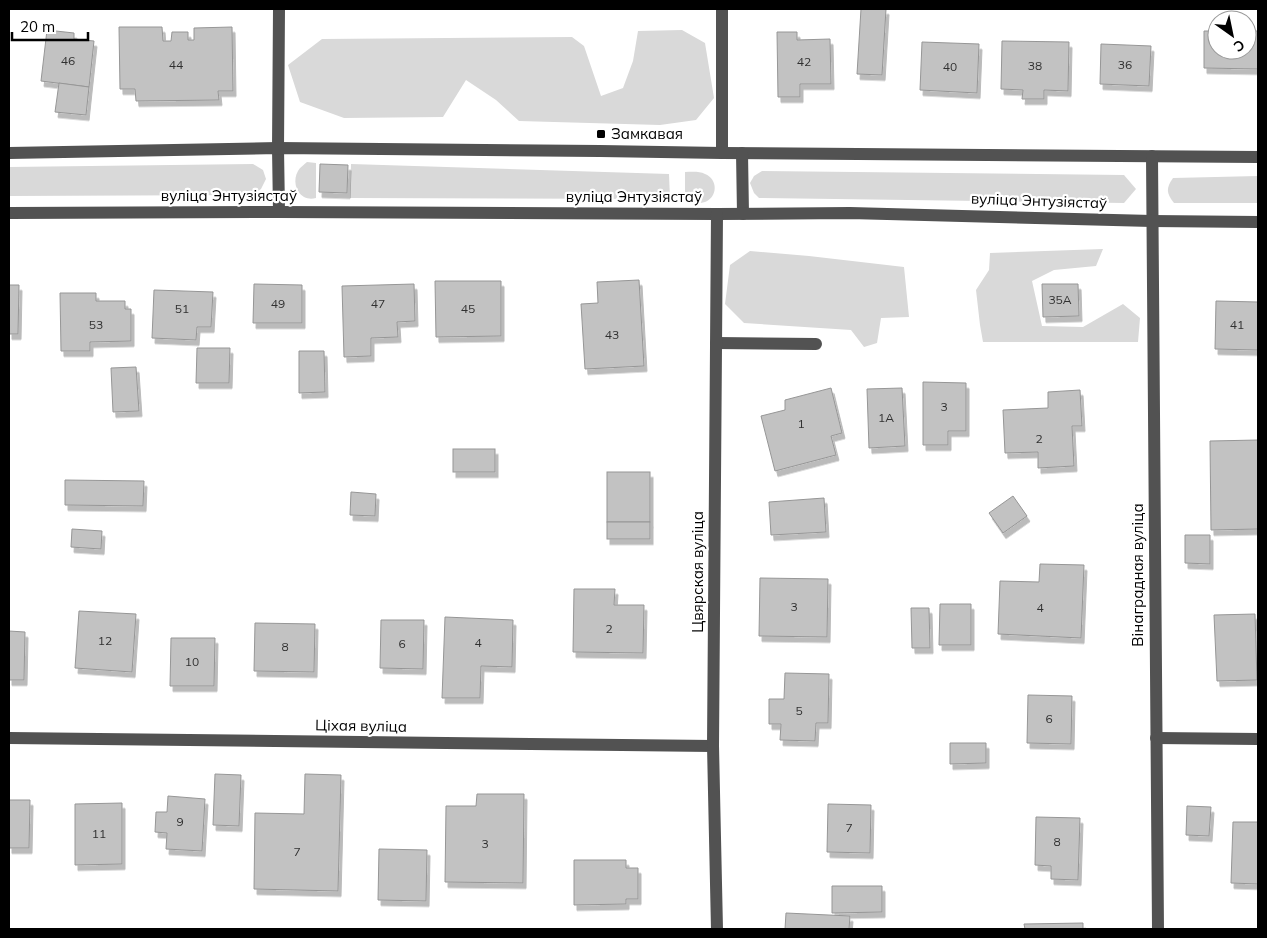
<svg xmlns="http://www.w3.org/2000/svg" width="1267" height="938" font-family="Mulish,sans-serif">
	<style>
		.green { fill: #d9d9d9 }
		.building { fill: #c2c2c2; stroke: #969696; filter: url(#shadow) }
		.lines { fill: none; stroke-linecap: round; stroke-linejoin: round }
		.minor { stroke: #525252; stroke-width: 12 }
		.poi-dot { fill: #000; stroke: #fff; stroke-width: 2 }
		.labels { text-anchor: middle; stroke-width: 4.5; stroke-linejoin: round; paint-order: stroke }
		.number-label { font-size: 12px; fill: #303030 }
		.poi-label { font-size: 15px; fill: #000; stroke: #fff; text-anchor: start }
		.street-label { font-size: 15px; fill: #000; stroke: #fff }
	</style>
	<defs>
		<filter id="shadow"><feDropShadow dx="3" dy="5.5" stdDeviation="0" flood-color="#0004"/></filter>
	</defs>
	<rect width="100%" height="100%" fill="#fff"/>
	<g class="green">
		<polygon points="682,30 705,43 714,98 696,120 660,125 519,121 496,100 466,80 443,117 344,118 300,102 288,65 322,39 572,37 584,46 601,96 623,88 633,61 638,31"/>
		<path d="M307,162L316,163V198C312,199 308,199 304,197C295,192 293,179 298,171C300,167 304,165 307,162Z"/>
		<polygon points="253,164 263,170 266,179 261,189 253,195 9,196 9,167"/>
		<polygon points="351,164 669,174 670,199 350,198"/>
		<polygon points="762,171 1124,175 1136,189 1124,203 759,198 754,193 750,183 754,176"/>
		<path d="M685,172C692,172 699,171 705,174C718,179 718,197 705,202C699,204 691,202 685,202Z"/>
		<path d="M1258,176V203H1174C1166,193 1166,188 1173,178Z"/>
		<polygon points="1103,249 1096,266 1054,270 1032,281 1042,326 1083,327 1123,304 1140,318 1138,342 983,342 980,325 976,290 989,270 990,253"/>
		<polygon points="750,251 809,256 904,267 909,317 881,318 877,343 864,347 851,330 744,323 725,304 730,265"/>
	</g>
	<g class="building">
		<polygon points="861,9 886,9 882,75 857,74"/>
		<polygon points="119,27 162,27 163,41 171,41 172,32 188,32 188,40 194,40 194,28 232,27 233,91 218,91 219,100 136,101 135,89 120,89"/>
		<polygon points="47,30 74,33 74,39 94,41 89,87 41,81"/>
		<polygon points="1204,31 1217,31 1217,50 1247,50 1247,31 1258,31 1258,69 1204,68"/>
		<polygon points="777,32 797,32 797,40 830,39 831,84 800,84 800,97 778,97"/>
		<polygon points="1002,41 1069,42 1068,91 1044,90 1044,99 1022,99 1023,90 1001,89"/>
		<polygon points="922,42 979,44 977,93 920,90"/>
		<polygon points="1101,44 1151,46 1149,86 1100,84"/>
		<polygon points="59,83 89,87 86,115 55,112"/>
		<polygon points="320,164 348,165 347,193 319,192"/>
		<polygon points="639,280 644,366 585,369 581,304 598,303 597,282"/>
		<polygon points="435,281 501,281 501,336 436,337"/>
		<polygon points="254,284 302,285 302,323 253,323"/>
		<polygon points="414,284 415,321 397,322 398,337 371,338 371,356 344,357 342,286"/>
		<polygon points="1042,284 1078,284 1079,316 1043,317"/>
		<polygon points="9,285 19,285 18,334 9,334"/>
		<polygon points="154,290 213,292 211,327 197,327 196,340 152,338"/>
		<polygon points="60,293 96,293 96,301 125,301 125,309 131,309 131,341 90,342 90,351 61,351"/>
		<polygon points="1216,301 1258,302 1258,350 1215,349"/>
		<polygon points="197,348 230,348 229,383 196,383"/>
		<polygon points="299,351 324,351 325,392 299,393"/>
		<polygon points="136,367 139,411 113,412 111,368"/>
		<polygon points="923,382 966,383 966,431 948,431 948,445 923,445"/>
		<polygon points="831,388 842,433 831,436 836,455 775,471 761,416 785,410 785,400"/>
		<polygon points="902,388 905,446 869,448 867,389"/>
		<polygon points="1080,390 1082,426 1072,426 1074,466 1038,468 1038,452 1005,453 1003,410 1048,408 1048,392"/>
		<polygon points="1258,440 1258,529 1211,530 1210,441"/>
		<rect x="453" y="449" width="42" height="23"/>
		<rect x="607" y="472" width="43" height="50"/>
		<polygon points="65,480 144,481 143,506 65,505"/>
		<polygon points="351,492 376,494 375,516 350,515"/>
		<polygon points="1013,496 1027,516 1003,533 989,513"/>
		<polygon points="824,498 826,532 771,535 769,502"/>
		<rect x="607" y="522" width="43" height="17"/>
		<polygon points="72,529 102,531 101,549 71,547"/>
		<polygon points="1185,535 1210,535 1210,564 1185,563"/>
		<polygon points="1040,564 1084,565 1081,638 998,634 1000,581 1039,582"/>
		<polygon points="760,578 828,579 827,637 759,636"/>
		<polygon points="574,589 615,589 614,605 644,605 643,653 573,652"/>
		<polygon points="940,604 971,604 971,645 939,645"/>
		<polygon points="911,608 929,608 930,648 912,648"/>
		<polygon points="79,611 136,614 132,672 75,668"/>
		<polygon points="1255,614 1257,680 1217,681 1214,615"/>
		<polygon points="445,617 513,620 512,667 481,666 480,698 442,698"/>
		<polygon points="381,620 424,620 423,669 380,668"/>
		<polygon points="255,623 315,624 314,672 254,671"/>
		<polygon points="9,631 25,632 24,680 9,680"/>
		<polygon points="171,638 215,638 214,686 170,686"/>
		<polygon points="785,673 829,674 828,723 816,723 815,741 780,740 781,724 769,724 769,699 784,699"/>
		<polygon points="1028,695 1072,696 1071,744 1027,743"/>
		<polygon points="950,743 986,743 986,763 950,764"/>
		<polygon points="215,774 241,775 239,826 213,825"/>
		<polygon points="305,774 341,775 338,891 254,889 255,813 304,814"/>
		<polygon points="477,794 524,794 523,883 445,882 446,806 476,806"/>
		<polygon points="168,796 205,799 202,851 166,849 167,833 155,832 156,812 167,812"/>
		<polygon points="9,800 30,800 29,848 9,848"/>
		<polygon points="122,803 122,864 75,865 75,804"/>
		<polygon points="828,804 871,805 870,853 827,852"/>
		<polygon points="1187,806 1211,807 1209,836 1186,835"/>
		<polygon points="1036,817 1080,818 1078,880 1051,879 1051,866 1035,865"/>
		<polygon points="1233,822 1258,822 1258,884 1231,883"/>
		<polygon points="379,849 427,850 426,901 378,900"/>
		<polygon points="574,860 626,860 626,868 638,868 638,899 626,899 626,904 574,905"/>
		<polygon points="832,886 882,886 882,912 832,913"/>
		<polygon points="786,913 850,916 849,929 785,929"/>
		<polygon points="1083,923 1083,929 1025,929 1024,924"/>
	</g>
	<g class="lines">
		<g class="minor">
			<polyline points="279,9 278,148 279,212"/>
			<polyline points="722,9 722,153"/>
			<polyline points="9,153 278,148 600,151 722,153 1258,157"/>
			<polyline points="742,153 743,214"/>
			<polyline points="1152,156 1158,929"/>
			<polyline points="9,213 279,212 717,214 850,213 1152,221 1258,222"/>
			<polyline points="716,343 816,344"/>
			<polyline points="9,738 713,746"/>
			<polyline points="1156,738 1258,739"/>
			<polyline points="717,929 713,746 717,214"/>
		</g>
	</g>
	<rect class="poi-dot" x="596" y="129" width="10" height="10" rx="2.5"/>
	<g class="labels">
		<g class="number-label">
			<text x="68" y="65">46</text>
			<text x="804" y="66">42</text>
			<text x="176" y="69">44</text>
			<text x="1125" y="69">36</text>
			<text x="1035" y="70">38</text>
			<text x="950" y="71">40</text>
			<text x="1060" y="304">35A</text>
			<text x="278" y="308">49</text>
			<text x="378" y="308">47</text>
			<text x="182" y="313">51</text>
			<text x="468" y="313">45</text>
			<text x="96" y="329">53</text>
			<text x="1237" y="329">41</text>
			<text x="612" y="339">43</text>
			<text x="944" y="411">3</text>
			<text x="886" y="422">1A</text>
			<text x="801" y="428">1</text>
			<text x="1039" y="443">2</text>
			<text x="794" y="611">3</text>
			<text x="1040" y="612">4</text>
			<text x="609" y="633">2</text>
			<text x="105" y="645">12</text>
			<text x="478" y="647">4</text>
			<text x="402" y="648">6</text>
			<text x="285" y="651">8</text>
			<text x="192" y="666">10</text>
			<text x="799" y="715">5</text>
			<text x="1049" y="723">6</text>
			<text x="180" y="826">9</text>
			<text x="849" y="832">7</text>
			<text x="99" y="838">11</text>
			<text x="1057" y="846">8</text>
			<text x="485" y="848">3</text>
			<text x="297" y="856">7</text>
		</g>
		<g class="poi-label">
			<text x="611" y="139">Замкавая</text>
		</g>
		<g class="street-label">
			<text x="229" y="201">вуліца Энтузіястаў</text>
			<text x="634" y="202">вуліца Энтузіястаў</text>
			<text transform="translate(1039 201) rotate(2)" y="5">вуліца Энтузіястаў</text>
			<text transform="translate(698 572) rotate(-90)" y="5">Цвярская вуліца</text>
			<text transform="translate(1138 575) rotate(-90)" y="5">Вінаградная вуліца</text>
			<text transform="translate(361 726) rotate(1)" y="5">Ціхая вуліца</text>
		</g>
	</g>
	<rect width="1267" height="938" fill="none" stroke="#000000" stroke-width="20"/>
	<g transform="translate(1232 35) rotate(147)"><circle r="24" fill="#ffffff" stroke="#999999"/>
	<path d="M0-4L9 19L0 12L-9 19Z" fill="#000000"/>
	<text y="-8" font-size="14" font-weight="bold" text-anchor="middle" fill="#000000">С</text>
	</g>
	<path d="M12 32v8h76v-8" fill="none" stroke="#000000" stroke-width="2.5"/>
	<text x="20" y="32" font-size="15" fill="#000000" stroke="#ffffff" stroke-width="4" paint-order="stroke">20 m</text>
</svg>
